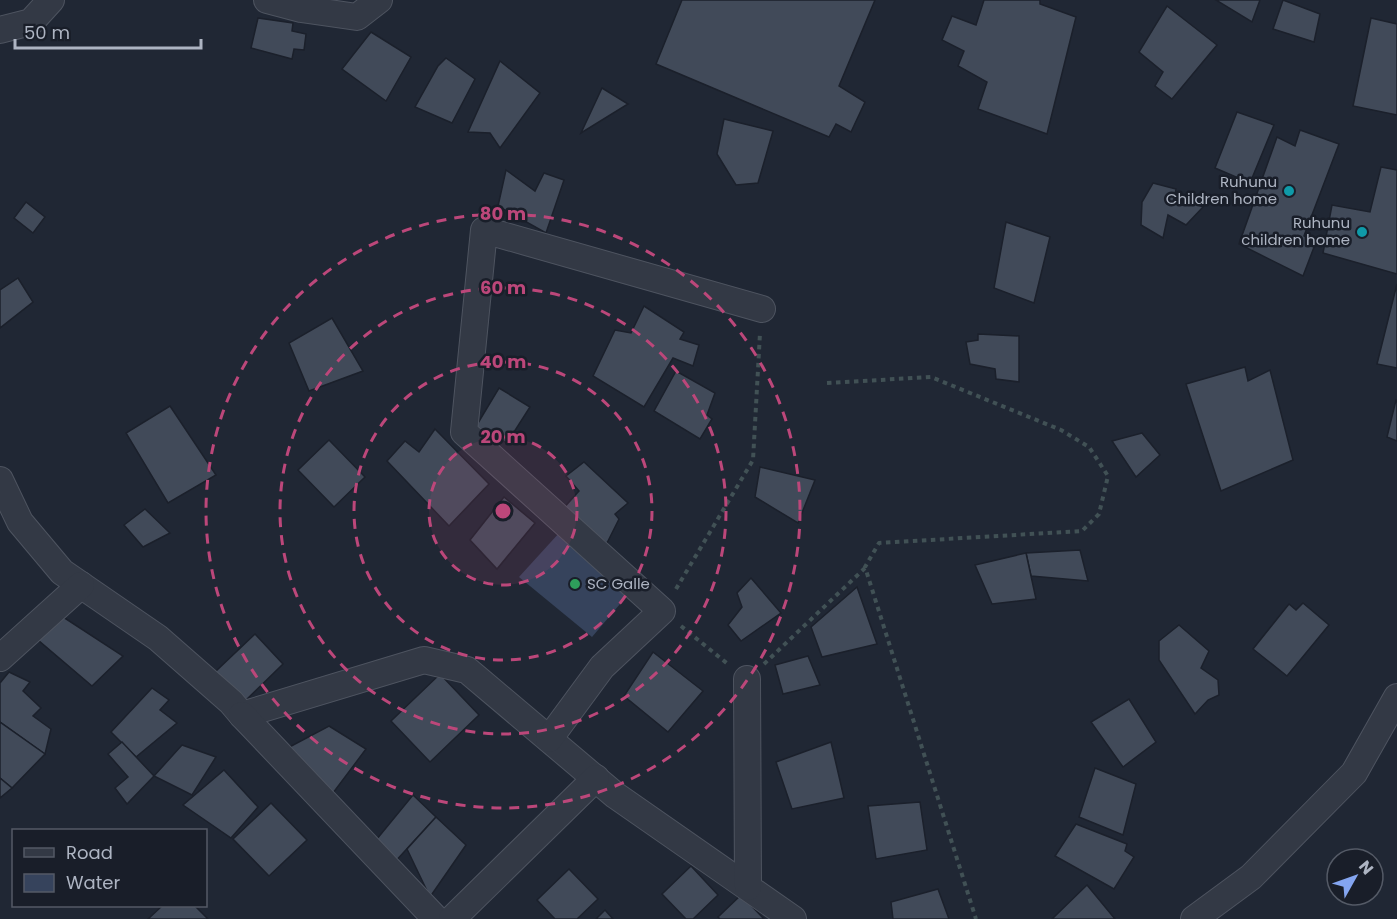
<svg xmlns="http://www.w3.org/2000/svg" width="1397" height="919" font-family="Poppins,sans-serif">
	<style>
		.water { fill: #36435c }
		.building { fill: #414a59; stroke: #1b202b; stroke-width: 1.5 }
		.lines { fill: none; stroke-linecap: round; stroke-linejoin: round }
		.minor-casing { stroke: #4e5460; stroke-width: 28 }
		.path { stroke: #415155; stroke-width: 4; stroke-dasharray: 4.5 4.5; stroke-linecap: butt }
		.minor { stroke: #333945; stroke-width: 26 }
		.ring { fill: none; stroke: #bc477a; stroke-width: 3; stroke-dasharray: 10 8 }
		.culture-dot { fill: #0f9aa8; stroke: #191e29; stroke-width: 2 }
		.leisure-dot { fill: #2e9e5b; stroke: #191e29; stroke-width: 2 }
		.labels { text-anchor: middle; stroke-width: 5; stroke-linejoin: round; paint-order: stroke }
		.poi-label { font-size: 15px; fill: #adb4c2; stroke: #191e29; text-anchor: end }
		.centre { fill: #bc477a; stroke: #191e29; stroke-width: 3 }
		.ring-label { font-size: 18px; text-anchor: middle; font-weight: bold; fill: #bc477a; stroke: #191e29; stroke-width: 5; stroke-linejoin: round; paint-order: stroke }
	</style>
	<rect width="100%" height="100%" fill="#202734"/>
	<polygon class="water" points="560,532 631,591 592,637 519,577"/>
	<g class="building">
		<polygon points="682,0 875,0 839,86 865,102 851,132 836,124 829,137 656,64"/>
		<polygon points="984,0 1040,0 1040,4 1076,17 1047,134 978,109 987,82 958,66 964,51 942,40 952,16 976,25"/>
		<polygon points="1216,0 1260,0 1252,22"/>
		<polygon points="1283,0 1320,14 1314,42 1273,29"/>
		<polygon points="1167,6 1217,45 1172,99 1155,86 1163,72 1139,52"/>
		<polygon points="258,18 293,23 292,31 306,34 304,50 294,49 292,59 251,48"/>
		<polygon points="1371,18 1397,24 1397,115 1353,106"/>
		<polygon points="371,32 411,57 386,101 342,69"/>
		<polygon points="446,58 475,79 452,123 415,107 438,66"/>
		<polygon points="500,61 540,93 500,148 490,133 468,132"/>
		<polygon points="602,88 628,104 581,133"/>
		<polygon points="1237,112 1274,125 1250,183 1215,168"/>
		<polygon points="724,119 773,131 758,183 736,185 717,154"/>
		<polygon points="1300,130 1339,144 1304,236 1316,242 1303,276 1239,244 1277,137 1295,146"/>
		<polygon points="1381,167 1397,170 1397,274 1323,253 1332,205 1370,212"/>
		<polygon points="506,170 535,191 544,173 564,180 546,233 498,206"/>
		<polygon points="1153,183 1176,189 1175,194 1203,207 1186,225 1168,215 1163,238 1141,225 1142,202"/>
		<polygon points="26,202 45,217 33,233 14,218"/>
		<polygon points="1006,222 1050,237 1034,303 994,288"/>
		<polygon points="18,278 33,302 0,328 0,290"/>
		<polygon points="1397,284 1397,368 1377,364"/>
		<polygon points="644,306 684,332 680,339 699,345 693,366 673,358 644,407 593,376 615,330 631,333"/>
		<polygon points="332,318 363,371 309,391 289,343"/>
		<polygon points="978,334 1019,336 1019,382 996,379 995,369 970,364 966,342 978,340"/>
		<polygon points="1245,367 1248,381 1270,370 1293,460 1221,491 1186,384"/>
		<polygon points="676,371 715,393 707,415 712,419 700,439 654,411"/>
		<polygon points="499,388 530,407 507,443 496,437 492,444 472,433"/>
		<polygon points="1396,400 1397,401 1397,441 1387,437"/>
		<polygon points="170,406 216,475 168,503 126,433"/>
		<polygon points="435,429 489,484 449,526 387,461 405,441 419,452"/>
		<polygon points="1142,433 1160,455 1136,477 1112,441"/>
		<polygon points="329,440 365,477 334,507 298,470"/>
		<polygon points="584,462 628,503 615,514 619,519 607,543 561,511 579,491 566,476"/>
		<polygon points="760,467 815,480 798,523 755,497"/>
		<polygon points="504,497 535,523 497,569 470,540"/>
		<polygon points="145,509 170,533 143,547 124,525"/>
		<polygon points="1080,550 1088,581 1031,576 1026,553"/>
		<polygon points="1026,553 1036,599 992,604 975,565"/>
		<polygon points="751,578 781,613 741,641 728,625 742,607 737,593"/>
		<polygon points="857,587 877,644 822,657 811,627"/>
		<polygon points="1303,603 1329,625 1287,676 1253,649 1289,604 1296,610"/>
		<polygon points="57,613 123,656 92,686 38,640"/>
		<polygon points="1179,625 1209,651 1201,668 1218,680 1219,695 1208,700 1195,714 1159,660 1159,641"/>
		<polygon points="255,634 283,664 244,702 215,672"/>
		<polygon points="653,652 703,691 668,732 624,696"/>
		<polygon points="808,656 820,685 783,694 775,665"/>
		<polygon points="9,672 30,682 23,691 41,708 33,716 51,729 45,754 0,722 0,683"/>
		<polygon points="440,674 479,715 430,762 391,721"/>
		<polygon points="152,688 169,700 160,710 177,723 136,757 111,732"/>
		<polygon points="1129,699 1156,742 1123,767 1091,722"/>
		<polygon points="0,722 45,754 12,788 0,778"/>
		<polygon points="329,726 366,749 327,801 280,752"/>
		<polygon points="122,742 154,776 127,804 115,788 128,777 108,754"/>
		<polygon points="831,742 844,798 792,809 776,762"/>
		<polygon points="182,745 216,757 192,795 154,776"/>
		<polygon points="1095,768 1136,784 1123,835 1079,817"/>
		<polygon points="224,770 258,807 231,838 183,805"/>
		<polygon points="0,778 12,788 0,798"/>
		<polygon points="413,795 436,817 393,864 372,845"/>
		<polygon points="920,802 927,850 876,859 868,806"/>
		<polygon points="271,803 307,840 269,876 233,839"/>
		<polygon points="436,817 466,845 430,897 407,849"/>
		<polygon points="1076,824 1127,844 1125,851 1134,857 1114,889 1055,856"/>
		<polygon points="691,866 718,895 693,919 686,919 662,894"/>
		<polygon points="569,869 598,899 577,919 555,919 537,900"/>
		<polygon points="1087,885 1115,919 1052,919"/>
		<polygon points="938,889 949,919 893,919 891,902"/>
		<polygon points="741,895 764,919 720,919 718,917"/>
		<polygon points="162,906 195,906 208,919 148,919"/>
		<polygon points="605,910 613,919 596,919"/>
	</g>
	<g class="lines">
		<g class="minor-casing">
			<g id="minor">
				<polyline points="267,0 301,9 357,17 379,0"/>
				<polyline points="0,30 31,22 51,0"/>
				<polyline points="0,480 20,522 62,572 158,638 231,702 242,715 424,660 467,670 615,795 793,919"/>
				<polyline points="0,658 81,585"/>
				<polyline points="747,679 748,887"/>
				<polyline points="242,715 436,919"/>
				<polyline points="549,739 602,667 662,611 464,432 484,230 762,309"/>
				<polyline points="452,919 596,778"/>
				<polyline points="1194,919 1251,877 1354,773 1397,697"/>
			</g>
		</g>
		<g class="path">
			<polyline points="827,383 931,377 1061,430 1089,447 1108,476 1099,514 1082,531 879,543 865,567 976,919"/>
			<polyline points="676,589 753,460 760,333"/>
			<polyline points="681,626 729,665"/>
			<polyline points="764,664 865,568"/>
		</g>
		<use href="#minor" class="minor"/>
	</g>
	<circle cx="503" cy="511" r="74" fill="#bc477a" fill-opacity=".12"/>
	<g class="ring">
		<circle cx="503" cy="511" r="74"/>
		<circle cx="503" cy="511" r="149"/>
		<circle cx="503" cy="511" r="223"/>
		<circle cx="503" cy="511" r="297"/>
	</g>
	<g class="culture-dot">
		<circle cx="1289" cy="191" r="6"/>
		<circle cx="1362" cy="232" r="6"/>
	</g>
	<circle class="leisure-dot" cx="575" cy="584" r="6"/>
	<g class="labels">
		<g class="poi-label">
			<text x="1277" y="187">Ruhunu<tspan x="1277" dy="17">Children home</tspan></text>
			<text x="1350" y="228">Ruhunu<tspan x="1350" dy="17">children home</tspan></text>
			<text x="587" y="589" text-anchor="start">SC Galle</text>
		</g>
	</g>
	<circle cx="503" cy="511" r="9" class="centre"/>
	<g class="ring-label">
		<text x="503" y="220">80 m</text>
		<text x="503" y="294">60 m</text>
		<text x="503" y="368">40 m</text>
		<text x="503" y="443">20 m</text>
	</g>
	<rect x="12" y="829" width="195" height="78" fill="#191e29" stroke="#545a66" stroke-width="1.5"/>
	<rect x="24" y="848" width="30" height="9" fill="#333945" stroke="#545a66" stroke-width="1.5"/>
	<text x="66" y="859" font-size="18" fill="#adb4c2">Road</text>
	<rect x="24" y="874" width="30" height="18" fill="#36435c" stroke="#545a66" stroke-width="1.5"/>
	<text x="66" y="889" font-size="18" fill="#adb4c2">Water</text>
	<g transform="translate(1355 877) rotate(50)"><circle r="28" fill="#191e29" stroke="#545a66" stroke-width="1.5"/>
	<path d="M0-4.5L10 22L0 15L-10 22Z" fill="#84a5f0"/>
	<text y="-9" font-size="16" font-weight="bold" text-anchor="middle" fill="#adb4c2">N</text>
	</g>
	<path d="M15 39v9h186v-9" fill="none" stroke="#adb4c2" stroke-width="3"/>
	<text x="24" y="39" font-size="18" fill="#adb4c2" stroke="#191e29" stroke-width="4.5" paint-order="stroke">50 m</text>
</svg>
